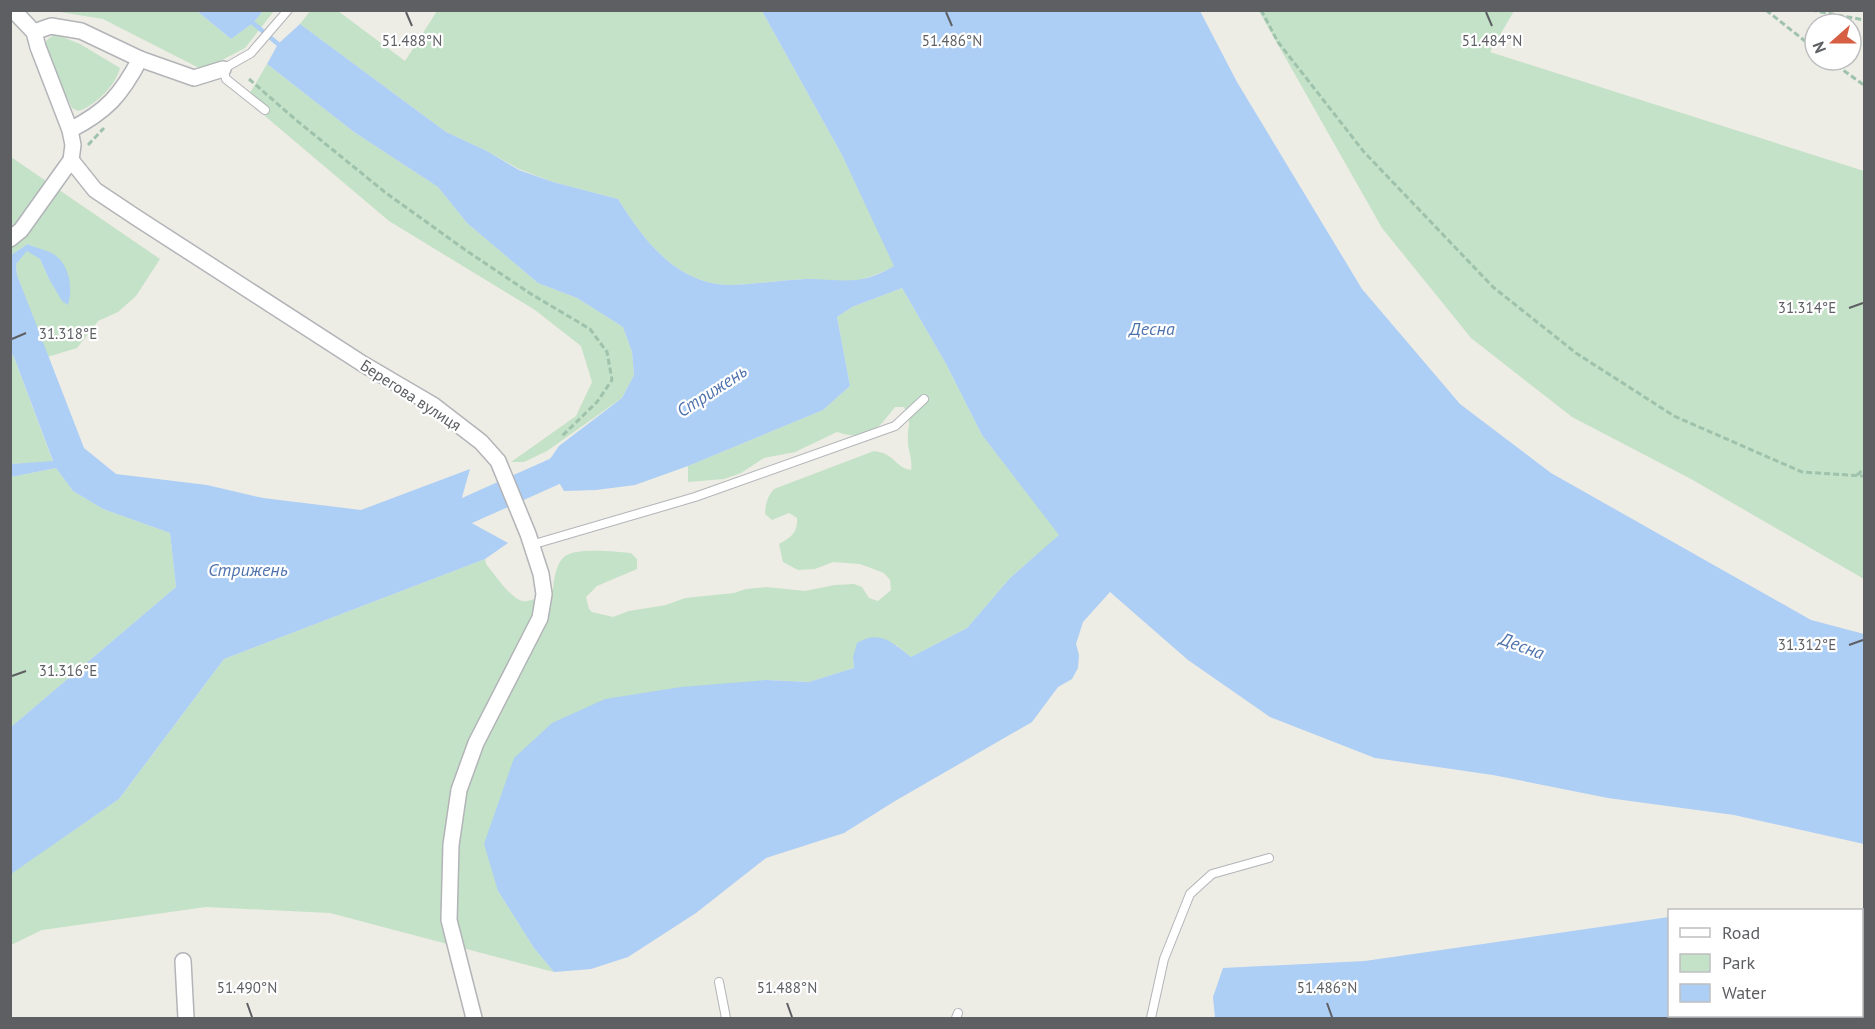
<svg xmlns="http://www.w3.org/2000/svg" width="1875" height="1029" font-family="'PT Sans',sans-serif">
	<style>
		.green { fill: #c4e2c7 }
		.water { fill: #adcef5 }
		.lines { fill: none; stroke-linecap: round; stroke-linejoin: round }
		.stream { stroke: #adcef5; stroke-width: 4.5 }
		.river { stroke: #adcef5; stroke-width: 27 }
		.service-casing { stroke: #b2b4b8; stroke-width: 10 }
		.minor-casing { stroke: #b2b4b8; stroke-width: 18 }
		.path { stroke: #9ec2ac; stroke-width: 3; stroke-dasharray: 6 3; stroke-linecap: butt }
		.service { stroke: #fff; stroke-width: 8 }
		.minor { stroke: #fff; stroke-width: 15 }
		.ticks { fill: none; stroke: #5d5f63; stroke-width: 2 }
		.labels { text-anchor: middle; stroke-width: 4.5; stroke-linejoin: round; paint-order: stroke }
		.street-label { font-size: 16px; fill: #5d5f63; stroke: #fff }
		.water-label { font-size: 18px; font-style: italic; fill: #4f73ae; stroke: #fff }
		.ticks-label { font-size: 15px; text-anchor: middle; fill: #5d5f63; stroke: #fff; stroke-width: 4.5; stroke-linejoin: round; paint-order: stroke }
	</style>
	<rect width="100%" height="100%" fill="#edece5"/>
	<g class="green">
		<polygon points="54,11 197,11 231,39 253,23 263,11 274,11 245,48 203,70 103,19"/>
		<path d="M310,11H338L405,61L437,11H762L842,155L895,266C878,274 861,282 842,282C830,282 818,279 806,279C782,280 757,284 733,285C678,286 644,241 618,199L553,182L519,169L487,151L446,132L300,24Z"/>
		<polygon points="1259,11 1514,11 1490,52 1864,171 1864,579 1691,479 1572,417 1471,338 1382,228"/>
		<path d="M55,34L80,44L120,68C116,85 95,106 78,111L72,108L43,46L48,39Z"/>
		<polygon points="267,64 354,132 438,187 467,223 538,283 577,298 623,327 632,352 634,375 622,398 547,451 524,462 511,462 576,416 592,382 581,346 535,310 389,221 246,100"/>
		<polygon points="11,157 160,259 136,296 118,312 98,321 77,348 47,357 17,275 16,264 27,250 40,259 49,279 55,255 28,244 11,255"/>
		<path d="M902,288L945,362L982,435L1060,535L1010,578L967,628L911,657L896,645L853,657L854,668L809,682L766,680L498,891L534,948L554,972L330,913L206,907L42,930L11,945L10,874L119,799L224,659L485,559L486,564C495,574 513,604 527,601C536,600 545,593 553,589C554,579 556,564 564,557C576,547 614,552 631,553L637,559V569L597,586L586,597L589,609L592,612L613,617L629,611L666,605L685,598L734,593L746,589L766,587L805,591L835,585L854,584L862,587L869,598L878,601L891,590L890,580L884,573L860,564L833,562L815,569L798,570L783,562L779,544C791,537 798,533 797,518L789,513L772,520L765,514C766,503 767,497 774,489L874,451C896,454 894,467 911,470C913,459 908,452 908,441C907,422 913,427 904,407H895C876,431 869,442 837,432L795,452L764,458L741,473L724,479L688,482V466L823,410L850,386L837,317L852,307Z"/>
		<polygon points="11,353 14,357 53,462 11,464"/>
		<polygon points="56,468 73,491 103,509 170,533 176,587 11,727 11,477"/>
	</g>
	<g class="water">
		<polygon points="197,11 263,11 253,23 231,39"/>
		<path d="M762,11H1200L1237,82L1362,289L1460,404L1551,473L1811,620L1864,634V844L1734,815L1608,798L1493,775L1375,758L1270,717L1188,660L1110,592L1083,622L1076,644L1079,655L1078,668L1072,679L1058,687L1032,722L895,801L844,833L766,858L696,913L628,957L591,969L554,972L534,948L498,891L484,844L514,758L552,723L605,699L681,687L766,680L809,682L854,668L853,657L857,643C880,629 893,643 911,657L967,628L1010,578L1059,535L982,435L945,362L902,288L852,307L837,317L850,386L823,410L688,466L635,485L596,490L564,491L553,472L550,459L559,446L622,398L634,375L632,352L623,327L577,298L538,283L467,223L438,187L354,132L267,64L278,44L300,24L446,132L487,151L519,170L553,182L618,199C644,241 678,286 733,285C757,284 782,280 806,279C843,279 859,287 894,266L842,155Z"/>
		<path d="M28,244C36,248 48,250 55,255C70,266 73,289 68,305L62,301L49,279L40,259L27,251L16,264L17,275L84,448L116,474L207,485L263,498L361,510L470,469L457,515L508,543L485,559L224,659L119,799L11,874V727L176,587L170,533L103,509L73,491L56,468L11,477V464L53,461L14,357L11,353V255Z"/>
		<polygon points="1864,913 1864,1018 1215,1018 1213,997 1223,968 1365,961 1669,917 1670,1016 1862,1016 1862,914"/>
	</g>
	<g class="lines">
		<polyline class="stream" points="253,23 278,44"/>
		<polyline class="river" points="423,526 457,515 587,457"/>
		<g class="service-casing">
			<g id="service">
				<polyline points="265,110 226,79 223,69 251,53 288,10"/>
				<polyline points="531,545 695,497 895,426 924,399"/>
				<polyline points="719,982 726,1018"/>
				<polyline points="956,1018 958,1013"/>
				<polyline points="1151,1018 1164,959 1190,894 1212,874 1269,858"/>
			</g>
		</g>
		<g class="minor-casing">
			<g id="minor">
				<path d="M13,10L34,32L38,47L70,130C107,111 121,95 140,59L81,31L51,26L34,32"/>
				<polyline points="140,59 194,78 223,69"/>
				<polyline points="71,160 95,190 137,218 363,364 433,405 481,442 498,461 528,534 541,574 544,594 540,618 476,743 459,790 451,845 449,920 474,1018"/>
				<polyline points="10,239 21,230 71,160 73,145 70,130"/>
				<polyline points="183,961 186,1018"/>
			</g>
		</g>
		<g class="path">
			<polyline points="1261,10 1278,42 1364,152 1493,287 1576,353 1674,416 1802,472 1864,476"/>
			<polyline points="1766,10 1815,49"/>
			<polyline points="1811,10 1864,20"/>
			<polyline points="1829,60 1864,85"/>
			<polyline points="249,79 296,120 386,193 464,249 531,294 590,329 607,352 612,380 597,402 561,437"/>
			<polyline points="88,145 104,128"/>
			<polyline points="1857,475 1864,469"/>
		</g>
		<use href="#service" class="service"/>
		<use href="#minor" class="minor"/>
	</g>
	<path class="ticks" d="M406,12L412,26M946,12L952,26M1486,12L1492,26M1849,308L1863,303M12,339L26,333M1849,645L1863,640M12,676L26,671M247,1003L252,1017M787,1003L792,1017M1327,1003L1332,1017"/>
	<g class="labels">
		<g class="street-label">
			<text transform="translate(411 395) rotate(33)" y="6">Берегова вулиця</text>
		</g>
		<g class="water-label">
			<text x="1152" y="335">Десна</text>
			<text transform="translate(712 391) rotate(-33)" y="6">Стрижень</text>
			<text x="248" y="576">Стрижень</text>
			<text transform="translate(1522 646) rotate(20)" y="6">Десна</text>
		</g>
	</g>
	<g class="ticks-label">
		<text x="412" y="46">51.488°N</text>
		<text x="952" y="46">51.486°N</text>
		<text x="1492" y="46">51.484°N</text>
		<text x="1807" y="313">31.314°E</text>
		<text x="68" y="339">31.318°E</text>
		<text x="1807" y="650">31.312°E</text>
		<text x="68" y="676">31.316°E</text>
		<text x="247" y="993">51.490°N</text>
		<text x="787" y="993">51.488°N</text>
		<text x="1327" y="993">51.486°N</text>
	</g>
	<rect width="1875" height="1029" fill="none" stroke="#5d5f63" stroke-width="24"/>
	<rect x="1668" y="909" width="195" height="108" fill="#ffffff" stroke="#bebfc1" stroke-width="1.5"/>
	<rect x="1680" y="928" width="30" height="9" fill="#ffffff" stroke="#bebfc1" stroke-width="1.5"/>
	<text x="1722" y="939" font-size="18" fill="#5d5f63">Road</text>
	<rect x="1680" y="954" width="30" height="18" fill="#c4e2c7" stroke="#bebfc1" stroke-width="1.5"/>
	<text x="1722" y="969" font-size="18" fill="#5d5f63">Park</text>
	<rect x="1680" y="984" width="30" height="18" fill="#adcef5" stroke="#bebfc1" stroke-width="1.5"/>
	<text x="1722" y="999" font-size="18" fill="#5d5f63">Water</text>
	<g transform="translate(1833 42) rotate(249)"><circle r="28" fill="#ffffff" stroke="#bebfc1" stroke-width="1.5"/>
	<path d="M0-4.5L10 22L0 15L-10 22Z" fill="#d55e43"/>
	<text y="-9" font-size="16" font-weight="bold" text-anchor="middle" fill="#5d5f63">N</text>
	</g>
</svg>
